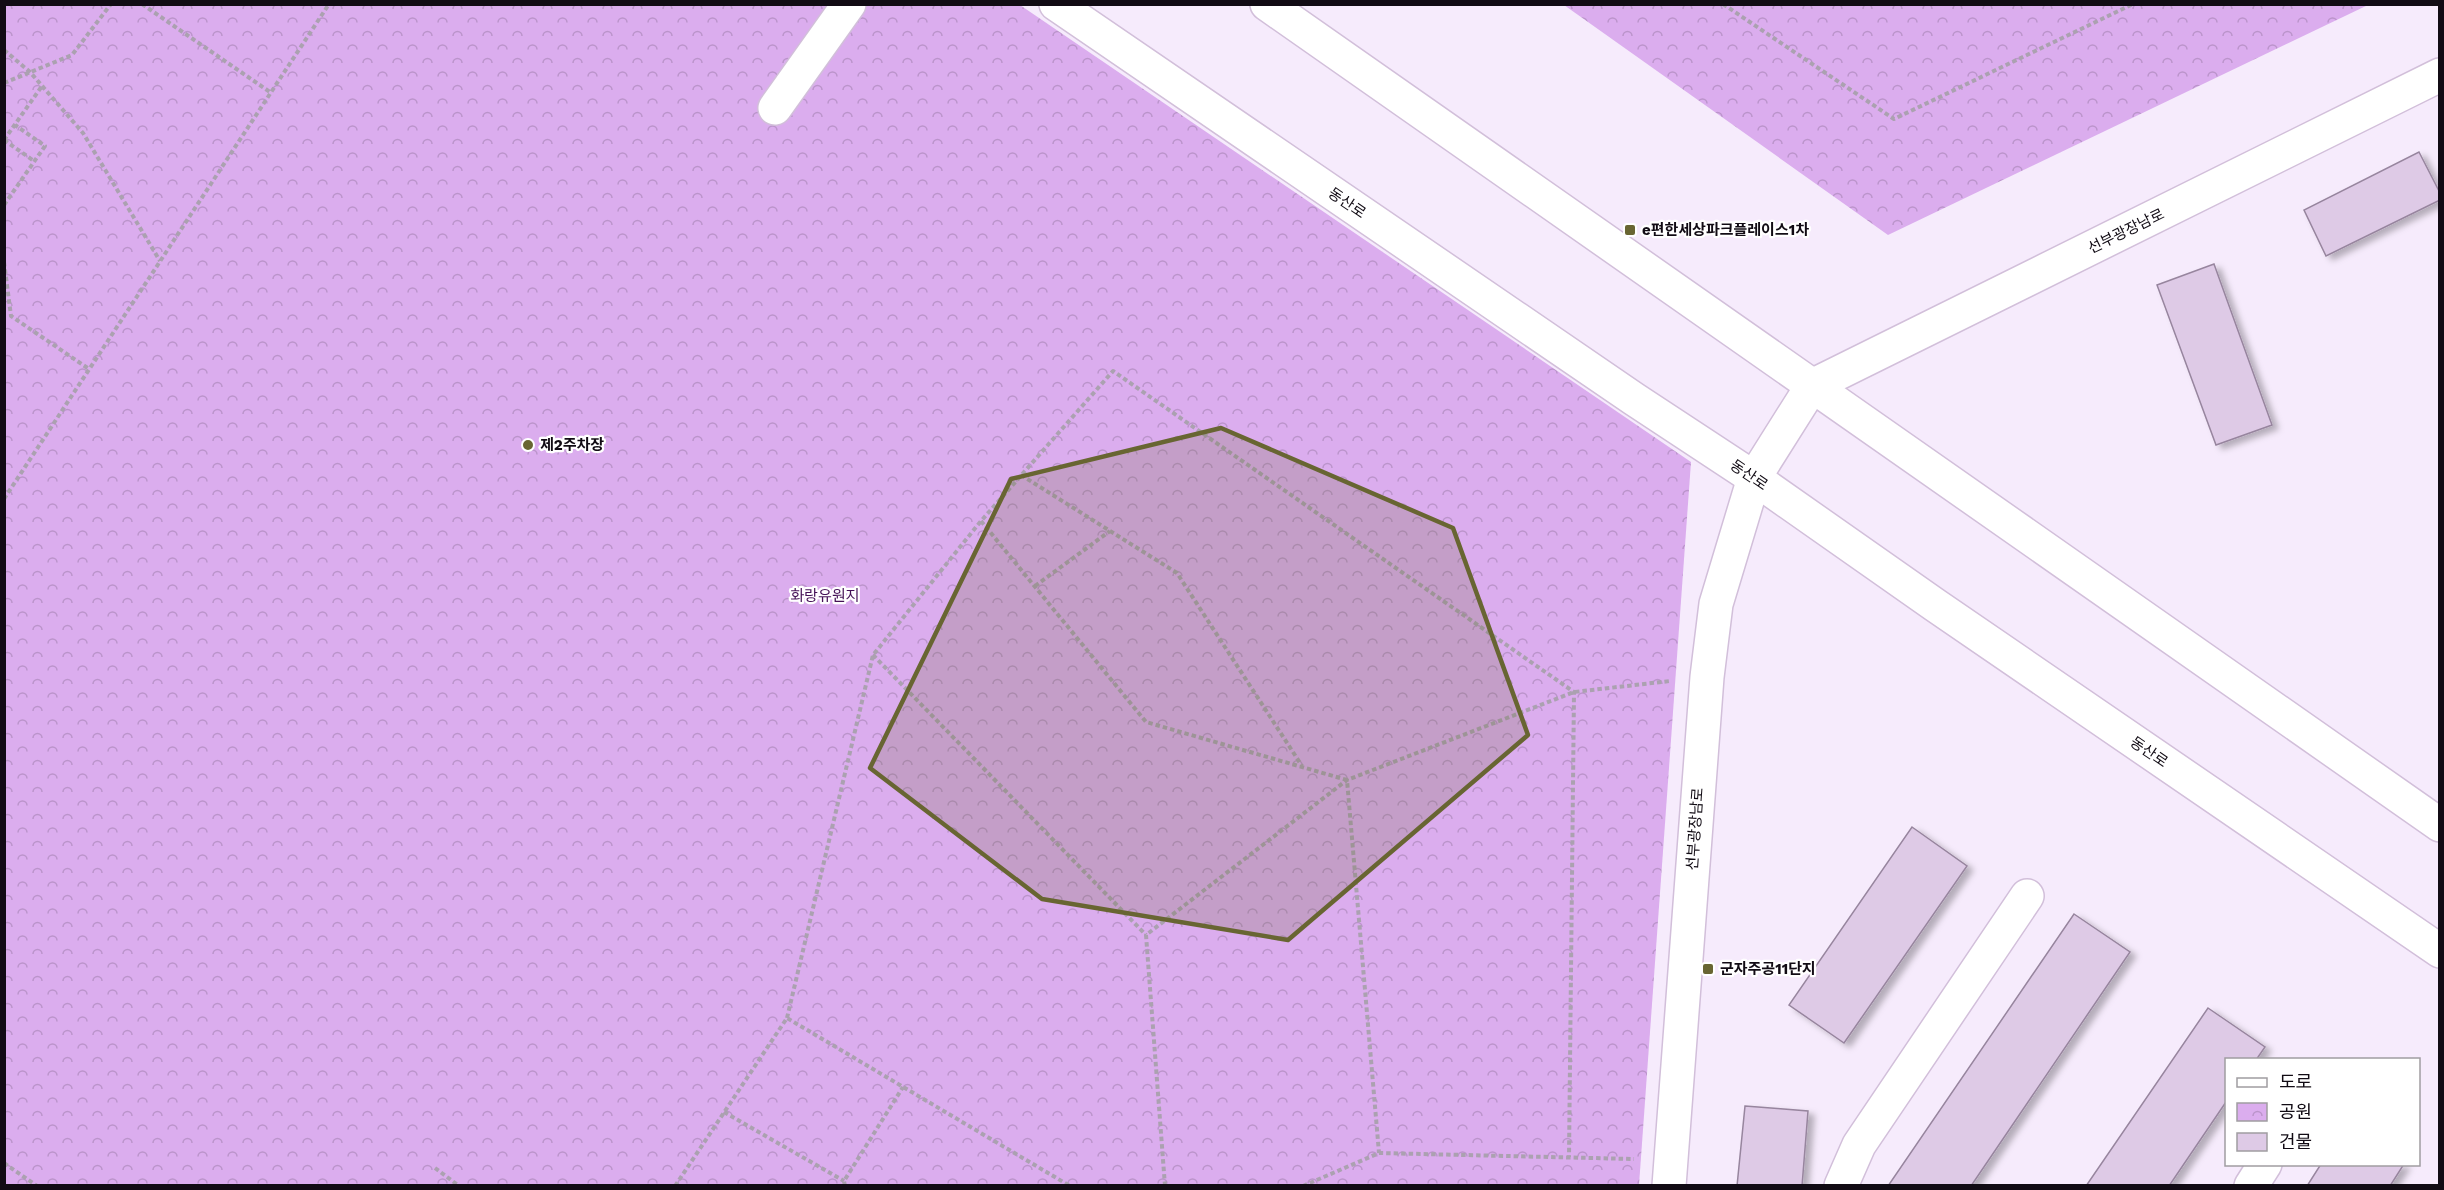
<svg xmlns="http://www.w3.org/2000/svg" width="2444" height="1190" font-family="'Work Sans','Noto Sans KR',sans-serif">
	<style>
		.park { fill: url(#park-crowns) }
		.building { fill: #decae6; stroke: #97859e; stroke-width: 1.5; filter: url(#shadow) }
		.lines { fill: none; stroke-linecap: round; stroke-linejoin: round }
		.minor-casing { stroke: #d2bfda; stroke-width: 36 }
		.path { stroke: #aba1b0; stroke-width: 4; stroke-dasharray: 4.5 3; stroke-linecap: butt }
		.minor { stroke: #fff; stroke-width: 33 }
		.marked { fill: #686532; fill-opacity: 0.2; stroke: #686532; stroke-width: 4.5; stroke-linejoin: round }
		.poi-dot { fill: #686532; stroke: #fff; stroke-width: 2 }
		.labels { text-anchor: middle; stroke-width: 4.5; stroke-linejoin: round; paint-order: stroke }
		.street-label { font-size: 15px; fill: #110b14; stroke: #fff }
		.poi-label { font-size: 15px; font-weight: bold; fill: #110b14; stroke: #fff; text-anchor: start }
		.park-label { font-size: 15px; fill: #441156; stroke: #fff }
	</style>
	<defs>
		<pattern id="park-crowns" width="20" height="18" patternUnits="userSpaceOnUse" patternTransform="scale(1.5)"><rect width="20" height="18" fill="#dbadee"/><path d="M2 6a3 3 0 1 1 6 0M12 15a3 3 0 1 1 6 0" fill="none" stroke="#bb94cb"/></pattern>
		<filter id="shadow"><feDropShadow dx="6" dy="4" stdDeviation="3" flood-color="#0004"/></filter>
	</defs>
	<rect width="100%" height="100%" fill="#f6ebfc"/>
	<g class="park">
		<polygon points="5,5 1020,5 1691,462 1639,1185 5,1186"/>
		<polygon points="1564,5 2368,5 1888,235"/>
	</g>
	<g class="building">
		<polygon points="2419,152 2440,193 2440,200 2326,256 2304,210"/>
		<polygon points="2214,264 2272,425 2216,445 2157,285"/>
		<polygon points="1912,827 1967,866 1844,1043 1789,1005"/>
		<polygon points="2074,914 2130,952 1971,1186 1888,1186"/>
		<polygon points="2208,1008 2265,1047 2256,1060 2226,1060 2226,1102 2169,1186 2086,1186"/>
		<polygon points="1745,1106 1808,1111 1802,1186 1737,1186"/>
		<polygon points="2321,1164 2404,1164 2390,1186 2307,1186"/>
	</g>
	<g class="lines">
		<g class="minor-casing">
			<g id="minor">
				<polyline points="1056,4 1634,399 1754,478 1935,605 2440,951"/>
				<polyline points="1267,4 2440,825"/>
				<polyline points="775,108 849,4"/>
				<polyline points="1812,386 2440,75"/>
				<polyline points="1669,1186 1707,677 1716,604 1754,478 1812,386"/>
				<polyline points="1841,1186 1859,1145 2027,896"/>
				<polyline points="2251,1186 2265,1164"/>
			</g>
		</g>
		<g class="path">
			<polyline points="142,4 270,92"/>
			<polyline points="1723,4 1894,119 2133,4"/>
			<polyline points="4,50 30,72 83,133 160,261"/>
			<polyline points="4,83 72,55 111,4"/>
			<polyline points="4,140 42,86"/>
			<polyline points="4,140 34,161"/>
			<polyline points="4,205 45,146 15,125"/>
			<polyline points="4,262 11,316 89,369"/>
			<polyline points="1021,475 1177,573 1302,766"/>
			<polyline points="4,499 329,4"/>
			<polyline points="981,521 1146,722 1347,780 1379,1153"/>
			<polyline points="1035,586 1110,531"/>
			<polyline points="873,655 1146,935"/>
			<polyline points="787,1018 873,655 981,521 1113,371 1574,692 1569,1157"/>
			<polyline points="724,1112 844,1181"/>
			<polyline points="4,1163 37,1186"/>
			<polyline points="435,1168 459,1186"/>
			<polyline points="675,1186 787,1018 1070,1186"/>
			<polyline points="845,1186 844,1181 903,1087"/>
			<polyline points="1165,1186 1146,935 1347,780 1574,692 1670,681"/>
			<polyline points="1303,1186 1379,1153 1634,1159"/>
		</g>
		<use href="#minor" class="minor"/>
	</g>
	<path class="marked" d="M1221,428L1453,528L1528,735L1288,940L1042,899L870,768L1011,479Z"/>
	<g class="poi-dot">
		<rect x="1624" y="224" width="12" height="12" rx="3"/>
		<circle cx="528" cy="445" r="6"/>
		<rect x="1702" y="963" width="12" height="12" rx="3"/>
	</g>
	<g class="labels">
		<g class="street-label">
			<text transform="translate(1347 203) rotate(34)" y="5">동산로</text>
			<text transform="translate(2126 231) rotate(-26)" y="5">선부광장남로</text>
			<text transform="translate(1749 475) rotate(34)" y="5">동산로</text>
			<text transform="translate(2149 752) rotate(34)" y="5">동산로</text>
			<text transform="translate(1695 829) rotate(-86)" y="5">선부광장남로</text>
		</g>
		<g class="poi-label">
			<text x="1642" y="235">e편한세상파크플레이스1차</text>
			<text x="540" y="450">제2주차장</text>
			<text x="1720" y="974">군자주공11단지</text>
		</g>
		<g class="park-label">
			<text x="825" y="601">화랑유원지</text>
		</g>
	</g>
	<rect width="2444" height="1190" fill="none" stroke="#110b14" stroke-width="12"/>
	<rect x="2225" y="1058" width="195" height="108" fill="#ffffff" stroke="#a09da1" stroke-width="1.5"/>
	<rect x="2237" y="1078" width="30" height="9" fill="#ffffff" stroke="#a09da1" stroke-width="1.5"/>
	<text x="2279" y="1088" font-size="18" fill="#110b14">도로</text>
	<rect x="2237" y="1103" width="30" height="18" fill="url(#park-crowns)" stroke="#a09da1" stroke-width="1.5"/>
	<text x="2279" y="1118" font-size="18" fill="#110b14">공원</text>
	<rect x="2237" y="1133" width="30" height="18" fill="#decae6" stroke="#a09da1" stroke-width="1.5"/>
	<text x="2279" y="1148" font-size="18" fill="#110b14">건물</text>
</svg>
